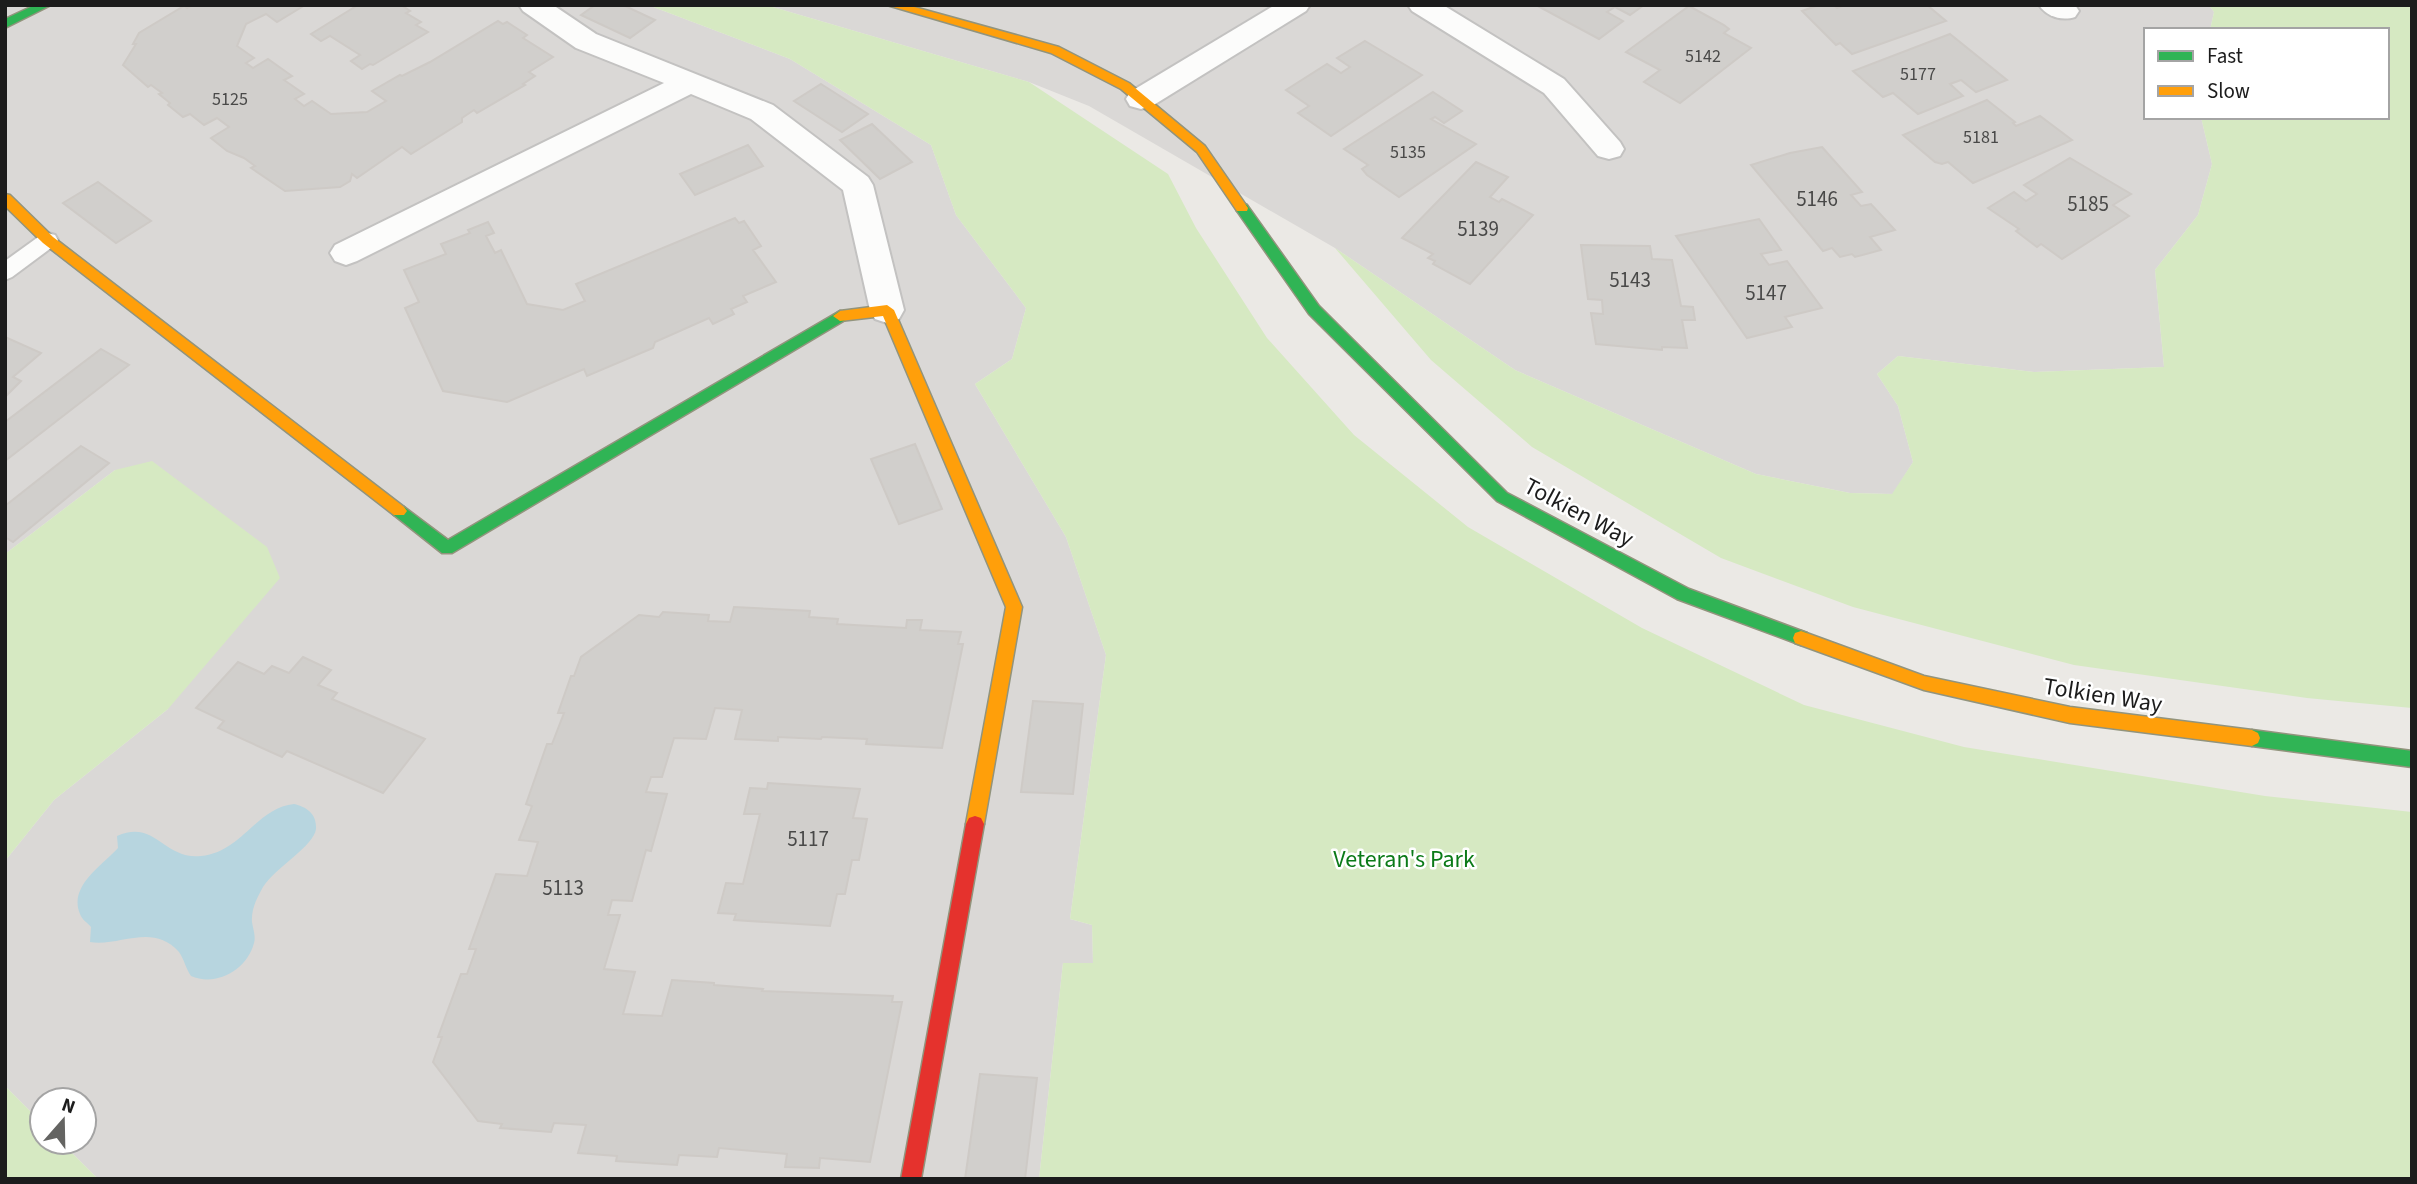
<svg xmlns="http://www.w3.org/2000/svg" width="2417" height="1184" font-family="'Source Sans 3',sans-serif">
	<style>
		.residential { fill: #dad8d6 }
		.grass { fill: #d6e9c2 }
		.water { fill: #b7d5df }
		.building { fill: #d1cfcc; stroke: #cecac6; stroke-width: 2 }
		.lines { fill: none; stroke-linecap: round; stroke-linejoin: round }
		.lane-casing { stroke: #c3c2c1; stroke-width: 4 }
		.street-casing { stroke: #c3c2c1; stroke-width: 4 }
		.fast-casing { stroke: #92947d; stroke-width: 3 }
		.slow-casing { stroke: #92947d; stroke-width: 3 }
		.jam-casing { stroke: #92947d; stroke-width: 3 }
		.lane { fill: #fcfcfb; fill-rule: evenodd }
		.street { fill: #fcfcfb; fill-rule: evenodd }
		.fast { fill: #30b455; fill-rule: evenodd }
		.slow { fill: #ff9f0a; fill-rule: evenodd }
		.jam { fill: #e5322d; fill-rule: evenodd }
		.labels { text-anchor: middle; stroke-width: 5; stroke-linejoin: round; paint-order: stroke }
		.far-number-label { font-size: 18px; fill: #494948 }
		.number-label { font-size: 21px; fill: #494948 }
		.street-label { font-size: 24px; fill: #1c1c1c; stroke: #fff }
		.park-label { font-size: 24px; fill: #0b7a18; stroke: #fff }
	</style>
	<rect width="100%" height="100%" fill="#ebe9e5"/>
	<g class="residential">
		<polygon points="5,5 648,5 790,59 931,145 956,215 1026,308 1012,359 975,384 1066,537 1106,655 1070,919 1092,925 1093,963 1063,963 1039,1179 98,1179 61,1142 84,1142 84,1100 42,1100 42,1123 5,1086 5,861 54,800 168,709 115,470 5,554"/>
		<polygon points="766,5 2209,5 2214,12 2210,30 2146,30 2146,117 2201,117 2212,164 2198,215 2155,270 2164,367 2034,372 1898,356 1877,374 1898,406 1913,462 1893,494 1850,493 1756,474 1515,370 1335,248 1089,106 1029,82"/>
	</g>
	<g class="grass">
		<polygon points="648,5 766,5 1029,82 1168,174 1196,228 1267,338 1354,435 1468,527 1642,628 1804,705 1964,747 2265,796 2412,812 2412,1179 1039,1179 1063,963 1093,963 1092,925 1070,919 1106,655 1066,537 975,384 1012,359 1026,308 956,215 931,145 790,59"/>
		<polygon points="2209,5 2412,5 2412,708 2307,698 2074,665 1853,607 1721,558 1532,447 1431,360 1335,248 1515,370 1756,474 1850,493 1892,494 1913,462 1898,406 1877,374 1898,356 2034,372 2164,367 2155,270 2198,215 2212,164 2201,117 2387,117 2387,30 2210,30 2214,12"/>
		<polygon points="152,461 267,547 280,578 168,709 54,800 5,861 5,554 115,470"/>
		<polygon points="5,1086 42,1123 42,1142 61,1142 98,1179 5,1179"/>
	</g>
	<path class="water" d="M294,804C307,807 317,814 316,829C314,846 275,868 263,887C257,898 251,909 252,922C253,929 256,936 254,943C247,970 216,987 191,976C186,969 184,959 179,952C153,922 119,947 90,942L91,927C87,922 82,920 80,914C68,886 103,865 118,848L117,836C156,819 163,860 201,856C242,852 256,808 294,804Z"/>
	<g class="building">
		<polygon points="193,5 305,5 277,22 266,14 246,24 237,46 254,58 246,63 253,68 268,59 292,76 284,80 304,94 295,99 304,106 312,101 331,114 367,112 386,101 372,91 400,75 402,76 430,62 498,21 503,24 507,22 527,35 523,38 553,57 529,72 535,76 523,84 525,85 477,113 474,110 462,118 462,122 411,154 402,147 357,178 352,174 350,181 340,187 285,191 251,168 255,166 244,158 227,151 211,138 229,127 217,118 204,125 190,114 183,117 168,105 170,103 159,94 162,93 151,85 148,87 123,65 136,44 133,44 139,33 184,6 187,8"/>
		<polygon points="358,5 401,5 410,11 406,13 421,22 416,25 428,32 373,65 370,64 362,69 351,61 360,55 330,36 321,41 311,34"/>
		<polygon points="595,5 623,5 655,20 630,38 581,15"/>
		<polygon points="1536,5 1644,5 1630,15 1615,7 1607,12 1623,21 1599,39"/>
		<polygon points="1819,5 1834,5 1837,8 1845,5 1927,5 1946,21 1852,54 1840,43 1836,45 1802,11"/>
		<polygon points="1689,6 1724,25 1729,29 1724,33 1751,48 1680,103 1644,82 1660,70 1626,52"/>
		<polygon points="1950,34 2007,80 1976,92 1961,80 1950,84 1963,96 1918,114 1893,93 1883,97 1853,71"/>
		<polygon points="1365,41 1422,75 1331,136 1298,113 1309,106 1286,90 1327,64 1341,73 1350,67 1337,58"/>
		<polygon points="821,84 868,114 842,132 794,101"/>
		<polygon points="1433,92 1462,111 1444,123 1435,117 1431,119 1476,144 1399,197 1367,175 1362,169 1368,165 1344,149"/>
		<polygon points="1987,100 2015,122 2013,123 2016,126 2040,116 2072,140 1973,183 1948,162 1942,164 1935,162 1903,135"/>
		<polygon points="872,124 912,162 880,179 840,140"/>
		<polygon points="748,145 763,166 695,195 680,174"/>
		<polygon points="1822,147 1862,192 1851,195 1861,206 1871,204 1895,230 1870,237 1881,250 1855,257 1852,254 1840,257 1832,248 1823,251 1751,165 1790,153"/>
		<polygon points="2070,158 2131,194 2113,205 2129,216 2062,259 2041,244 2037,247 2016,231 2019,229 1988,208 2014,192 2026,201 2037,194 2024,185"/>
		<polygon points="1476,162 1508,177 1490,197 1499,202 1502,199 1533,215 1470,284 1433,264 1435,261 1428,258 1433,254 1402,238"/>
		<polygon points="98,182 151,221 116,243 63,203"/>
		<polygon points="735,218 739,223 744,221 761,246 753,250 776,282 743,296 747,302 731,309 734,314 713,324 709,318 655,342 653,348 587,376 584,369 507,402 443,391 405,308 419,302 404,270 446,254 441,244 470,233 468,230 488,222 494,233 486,236 495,253 501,250 527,304 563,310 585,301 576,284"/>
		<polygon points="1759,219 1781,250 1761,254 1769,265 1787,261 1822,308 1785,317 1792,327 1747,338 1676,236"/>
		<polygon points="1581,245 1650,246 1652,259 1672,260 1681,306 1693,307 1695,320 1682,320 1687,348 1662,347 1662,350 1596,344 1591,313 1603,314 1602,300 1588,299"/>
		<polygon points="5,337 41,353 13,377 21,381 5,397"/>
		<polygon points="101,349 129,365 5,461 5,422"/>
		<polygon points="915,444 942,509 899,524 871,459"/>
		<polygon points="81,446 109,463 13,542 5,537 5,506"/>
		<polygon points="734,607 810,611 809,617 838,619 837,624 906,628 907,620 922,620 920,630 961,632 958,644 963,644 942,748 866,744 867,739 822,737 821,739 778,737 778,741 735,739 742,710 715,708 706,739 674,738 662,777 651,777 646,792 667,794 651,851 646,850 632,901 612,900 608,915 620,915 604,969 635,972 623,1014 662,1016 672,980 714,983 714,985 763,989 762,991 893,996 892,1002 902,1002 870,1162 820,1158 819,1168 785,1167 787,1154 719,1148 717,1157 679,1155 677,1165 616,1161 617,1156 578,1153 586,1125 554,1123 551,1132 500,1128 502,1124 478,1121 433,1062 442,1037 438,1037 461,974 467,974 476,949 469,949 496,874 527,876 538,842 519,840 532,806 526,804 547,744 552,744 564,713 558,713 571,676 574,676 581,657 639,615 659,617 663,612 709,615 708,621 730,622"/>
		<polygon points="303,657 331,670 318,685 337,693 332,699 425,739 383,793 287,751 282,757 218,728 224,721 196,708 238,662 264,674 272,666 289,673"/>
		<polygon points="1033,701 1083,704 1073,794 1021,792"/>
		<polygon points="768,783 860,789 853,818 867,819 859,860 852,860 845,894 837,894 830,926 734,920 736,914 718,913 726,883 743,884 760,814 744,814 750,788 767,789"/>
		<polygon points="980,1074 1037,1078 1025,1179 965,1179"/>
	</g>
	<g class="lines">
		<g class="lane-casing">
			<polygon id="lane" points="48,233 55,235 58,240 55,245 12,277 5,280 5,261 41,235"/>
		</g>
		<g class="street-casing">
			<g id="street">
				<polygon points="519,5 553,5 596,34 773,105 868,177 873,185 904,310 899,319 887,323 875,319 870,310 843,190 751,119 691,94 357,261 346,265 335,261 330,253 335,245 664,83 576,48 523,11"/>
				<polygon points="1275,5 1310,5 1306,11 1152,106 1141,109 1130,106 1126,99 1130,92"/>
				<polygon points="1408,5 1443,5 1564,79 1620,142 1624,149 1620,156 1609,159 1598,156 1544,93 1412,11"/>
				<path d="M2039,5H2075L2079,11L2075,17C2062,21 2047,17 2039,5Z"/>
			</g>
		</g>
		<g class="fast-casing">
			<g id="fast">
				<polygon points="35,5 51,5 5,28 5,19"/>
				<polygon points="1242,203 1247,205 1319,306 1507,493 1689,589 1807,633 1809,638 1807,643 1801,645 1677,599 1497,501 1309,314 1237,211 1236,208"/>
				<polygon points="840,311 845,312 847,316 845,320 452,553 442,553 394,515 391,511 394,507 404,507 448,540"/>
				<polygon points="2252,730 2412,751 2412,767 2252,746 2246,743 2244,738 2246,733"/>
			</g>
		</g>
		<g class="slow-casing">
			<g id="slow">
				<polygon points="887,5 907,5 1059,47 1129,83 1205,146 1248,208 1247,211 1237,211 1197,152 1121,89 1051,53"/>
				<polygon points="5,194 10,195 53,237 404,507 407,511 404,515 394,515 43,243 5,206"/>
				<polygon points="887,305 894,310 1022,607 984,824 981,830 975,832 969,830 966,824 1006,607 883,316 840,321 833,316 840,311"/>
				<polygon points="1801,631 1924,676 2070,707 2252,730 2258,733 2260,738 2258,743 2252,746 2070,723 1924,690 1795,643 1793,638 1795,633"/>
			</g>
		</g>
		<g class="jam-casing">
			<polygon id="jam" points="975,816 981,818 984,824 921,1179 901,1179 966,824 969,818"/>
		</g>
		<use href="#lane" class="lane"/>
		<use href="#street" class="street"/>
		<use href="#fast" class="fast"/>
		<use href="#slow" class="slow"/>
		<use href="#jam" class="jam"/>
	</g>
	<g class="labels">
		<g class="far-number-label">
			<text x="1703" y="62">5142</text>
			<text x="1918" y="80">5177</text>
			<text x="230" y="105">5125</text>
			<text x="1981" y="143">5181</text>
			<text x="1408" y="158">5135</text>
		</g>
		<g class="number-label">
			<text x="1817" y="206">5146</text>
			<text x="2088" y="211">5185</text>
			<text x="1478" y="236">5139</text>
			<text x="1630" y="287">5143</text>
			<text x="1766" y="300">5147</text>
			<text x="808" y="846">5117</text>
			<text x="563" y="895">5113</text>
		</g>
		<g class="street-label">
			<text transform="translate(1579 512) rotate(28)" y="8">Tolkien Way</text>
			<text transform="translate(2103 695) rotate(9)" y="8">Tolkien Way</text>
		</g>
		<g class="park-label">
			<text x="1404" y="867">Veteran's Park</text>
		</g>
	</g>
	<rect width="2417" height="1184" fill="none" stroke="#1c1c1c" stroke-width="14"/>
	<rect x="2144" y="28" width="245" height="91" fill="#ffffff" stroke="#a4a4a4" stroke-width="2"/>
	<rect x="2158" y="51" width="35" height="10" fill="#30b455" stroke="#a4a4a4" stroke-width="2"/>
	<text x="2207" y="63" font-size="21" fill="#1c1c1c">Fast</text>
	<rect x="2158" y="86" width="35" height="10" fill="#ff9f0a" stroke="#a4a4a4" stroke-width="2"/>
	<text x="2207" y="98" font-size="21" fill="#1c1c1c">Slow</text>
	<g transform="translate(63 1121) rotate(20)"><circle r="33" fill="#ffffff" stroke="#a4a4a4" stroke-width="2"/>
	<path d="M0-5L12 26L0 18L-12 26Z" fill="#646462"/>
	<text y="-10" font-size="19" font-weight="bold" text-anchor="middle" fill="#1c1c1c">N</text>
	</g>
</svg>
